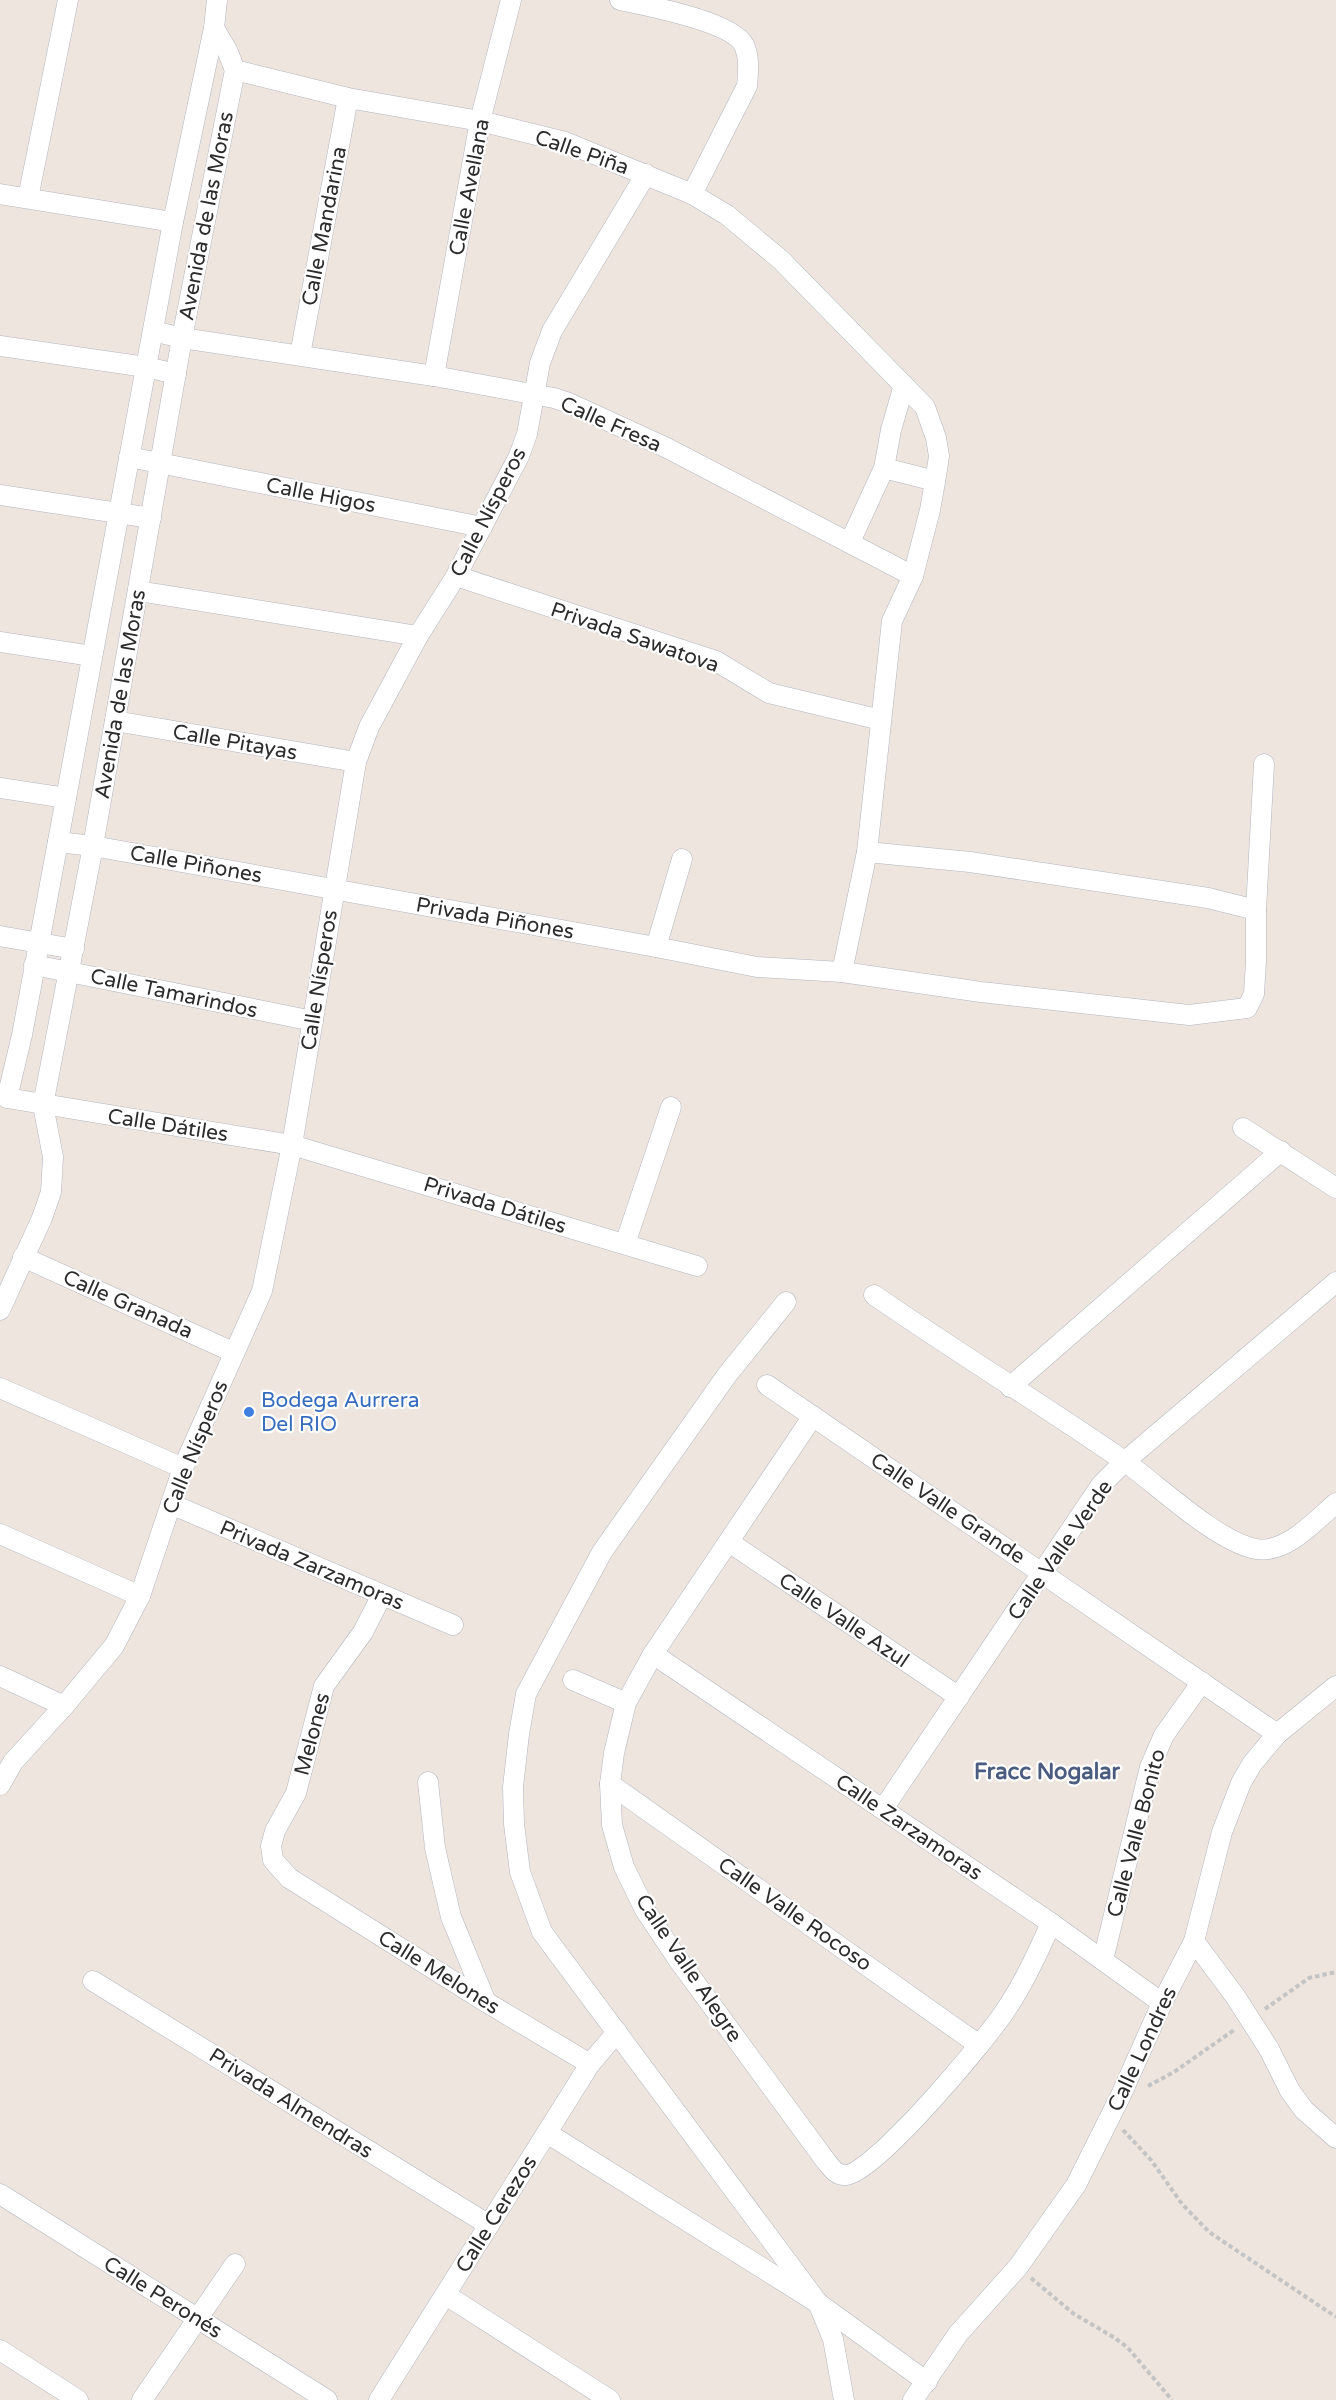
<svg xmlns="http://www.w3.org/2000/svg" width="1336" height="2400" font-family="'Varela Round',sans-serif">
	<style>
		.lines { fill: none; stroke-linecap: round; stroke-linejoin: round }
		.minor-casing { stroke: #b2b6c0; stroke-width: 21 }
		.path { stroke: #c4c4c4; stroke-width: 4; stroke-dasharray: 4.5 3; stroke-linecap: butt }
		.minor { stroke: #fff; stroke-width: 20 }
		.shop-dot { fill: #3f7fe0; stroke: #fff; stroke-width: 2 }
		.labels { text-anchor: middle; stroke-width: 4.5; stroke-linejoin: round; paint-order: stroke }
		.street-label { font-size: 21px; fill: #2c2c2c; stroke: #fff }
		.shop-label { font-size: 21px; fill: #366cbe; stroke: #fff; text-anchor: start }
		.neighbourhood-label { font-size: 22px; font-weight: bold; fill: #4a5c7f; stroke: #fff }
	</style>
	<rect width="100%" height="100%" fill="#eee5de"/>
	<g class="lines">
		<g class="minor-casing">
			<g id="minor">
				<polyline points="217,0 214,28 173,222 22,1035 7,1098 292,1145 697,1266"/>
				<path d="M620,0C647,6 731,21 744,45C750,58 748,72 747,86L692,194"/>
				<polyline points="214,28 227,50 235,70 348,98 480,121 565,142 692,194 727,215 781,260 925,407 936,438 939,456 936,476 930,510 913,576 892,621 867,852 842,972"/>
				<polyline points="0,194 173,222"/>
				<polyline points="28,198 68,0"/>
				<polyline points="153,331 182,338 434,376 554,398 569,403 667,448 913,576"/>
				<polyline points="0,346 146,367 176,374"/>
				<polyline points="300,355 348,98"/>
				<polyline points="434,376 480,121 511,0"/>
				<polyline points="129,457 482,527"/>
				<polyline points="884,468 935,481"/>
				<polyline points="0,495 151,518"/>
				<polyline points="850,542 884,468 891,430 904,385"/>
				<polyline points="456,576 716,661 769,693 881,720"/>
				<polyline points="138,591 418,636"/>
				<polyline points="0,642 92,656"/>
				<polyline points="115,721 356,762"/>
				<polyline points="0,788 66,798"/>
				<polyline points="58,842 93,846 656,947 757,967 842,972 981,992 1189,1015 1247,1008 1254,994 1256,961 1256,910 1264,764"/>
				<polyline points="867,852 970,862 1208,898 1256,910"/>
				<polyline points="0,936 74,949"/>
				<polyline points="656,947 682,859"/>
				<polyline points="34,965 313,1021"/>
				<polyline points="1243,1128 1336,1188"/>
				<polyline points="625,1244 671,1107"/>
				<polyline points="23,1257 233,1352"/>
				<path d="M874,1295C956,1352 1042,1404 1124,1461C1158,1485 1217,1542 1256,1549C1286,1554 1315,1521 1336,1503"/>
				<polyline points="786,1302 727,1375 602,1552 526,1694 519,1734 513,1787 514,1824 520,1872 542,1932 818,2303 833,2339 844,2400"/>
				<polyline points="0,1310 42,1218 51,1192 53,1157 43,1105 93,846 182,338 235,70"/>
				<polyline points="767,1385 1277,1734"/>
				<polyline points="1010,1387 1281,1151"/>
				<polyline points="0,1388 183,1468"/>
				<path d="M813,1416L653,1654L626,1703L614,1753L610,1784L612,1825L624,1867L645,1910L677,1958L825,2160C831,2167 836,2176 846,2175C875,2173 989,2037 1007,2008C1025,1981 1038,1953 1051,1923"/>
				<polyline points="171,1504 453,1625"/>
				<polyline points="0,1534 140,1596"/>
				<polyline points="729,1542 959,1697"/>
				<polyline points="382,1595 363,1632 324,1686 296,1793 275,1831 271,1846 273,1860 289,1878 486,2002 590,2064"/>
				<polyline points="653,1654 1051,1923 1162,2003"/>
				<polyline points="0,1676 64,1706"/>
				<polyline points="573,1680 626,1703"/>
				<polyline points="428,1782 435,1848 451,1917 486,2002"/>
				<polyline points="610,1784 979,2045"/>
				<polyline points="0,1785 13,1762 64,1706 114,1646 140,1596 183,1468 262,1291 292,1145 356,762 369,727 418,636 456,576 519,456 527,434 540,363 552,331 646,174"/>
				<polyline points="883,1809 1101,1485 1124,1462 1336,1282"/>
				<polyline points="1194,1941 1235,1996 1269,2049 1290,2091 1304,2110 1336,2138"/>
				<polyline points="1103,1960 1150,1767 1164,1735 1202,1682"/>
				<polyline points="93,1981 489,2225"/>
				<polyline points="547,2133 818,2303 927,2382"/>
				<polyline points="0,2194 327,2400"/>
				<polyline points="446,2295 610,2400"/>
				<polyline points="0,2350 78,2400"/>
				<polyline points="142,2400 235,2264"/>
				<polyline points="379,2400 590,2064 617,2032"/>
				<polyline points="913,2400 958,2334 1018,2267 1076,2185 1121,2095 1162,2003 1194,1941 1222,1832 1241,1783 1252,1764 1277,1734 1336,1686"/>
			</g>
		</g>
		<g class="path">
			<polyline points="1265,2009 1309,1978 1336,1972"/>
			<polyline points="1148,2086 1174,2072 1234,2030"/>
			<polyline points="1123,2130 1151,2160 1182,2204 1209,2232 1336,2317"/>
			<polyline points="1031,2278 1074,2314 1115,2338 1128,2348 1172,2400"/>
		</g>
		<use href="#minor" class="minor"/>
	</g>
	<circle class="shop-dot" cx="249" cy="1412" r="6"/>
	<g class="labels">
		<g class="street-label">
			<text transform="translate(582 152) rotate(19)" y="7">Calle Piña</text>
			<text transform="translate(469 187) rotate(-79)" y="7">Calle Avellana</text>
			<text transform="translate(206 216) rotate(-79)" y="7">Avenida de las Moras</text>
			<text transform="translate(324 226) rotate(-79)" y="7">Calle Mandarina</text>
			<text transform="translate(611 424) rotate(24)" y="7">Calle Fresa</text>
			<text transform="translate(321 495) rotate(11)" y="7">Calle Higos</text>
			<text transform="translate(488 512) rotate(-63)" y="7">Calle Nísperos</text>
			<text transform="translate(635 637) rotate(19)" y="7">Privada Sawatova</text>
			<text transform="translate(120 694) rotate(-80)" y="7">Avenida de las Moras</text>
			<text transform="translate(235 742) rotate(10)" y="7">Calle Pitayas</text>
			<text transform="translate(196 864) rotate(10)" y="7">Calle Piñones</text>
			<text transform="translate(495 918) rotate(10)" y="7">Privada Piñones</text>
			<text transform="translate(319 980) rotate(-81)" y="7">Calle Nísperos</text>
			<text transform="translate(174 993) rotate(12)" y="7">Calle Tamarindos</text>
			<text transform="translate(168 1125) rotate(9)" y="7">Calle Dátiles</text>
			<text transform="translate(495 1205) rotate(17)" y="7">Privada Dátiles</text>
			<text transform="translate(128 1304) rotate(24)" y="7">Calle Granada</text>
			<text transform="translate(195 1447) rotate(-68)" y="7">Calle Nísperos</text>
			<text transform="translate(948 1508) rotate(34)" y="7">Calle Valle Grande</text>
			<text transform="translate(1060 1550) rotate(-55)" y="7">Calle Valle Verde</text>
			<text transform="translate(312 1565) rotate(23)" y="7">Privada Zarzamoras</text>
			<text transform="translate(844 1620) rotate(34)" y="7">Calle Valle Azul</text>
			<text transform="translate(312 1734) rotate(-75)" y="7">Melones</text>
			<text transform="translate(909 1827) rotate(34)" y="7">Calle Zarzamoras</text>
			<text transform="translate(1136 1833) rotate(-75)" y="7">Calle Valle Bonito</text>
			<text transform="translate(795 1914) rotate(35)" y="7">Calle Valle Rocoso</text>
			<text transform="translate(689 1968) rotate(56)" y="7">Calle Valle Alegre</text>
			<text transform="translate(439 1972) rotate(32)" y="7">Calle Melones</text>
			<text transform="translate(1142 2049) rotate(-65)" y="7">Calle Londres</text>
			<text transform="translate(291 2103) rotate(32)" y="7">Privada Almendras</text>
			<text transform="translate(496 2214) rotate(-58)" y="7">Calle Cerezos</text>
			<text transform="translate(163 2297) rotate(32)" y="7">Calle Peronés</text>
		</g>
		<g class="shop-label">
			<text x="261" y="1407">Bodega Aurrera<tspan x="261" dy="24">Del RIO</tspan></text>
		</g>
		<g class="neighbourhood-label">
			<text x="1047" y="1779">Fracc Nogalar</text>
		</g>
	</g>
</svg>
